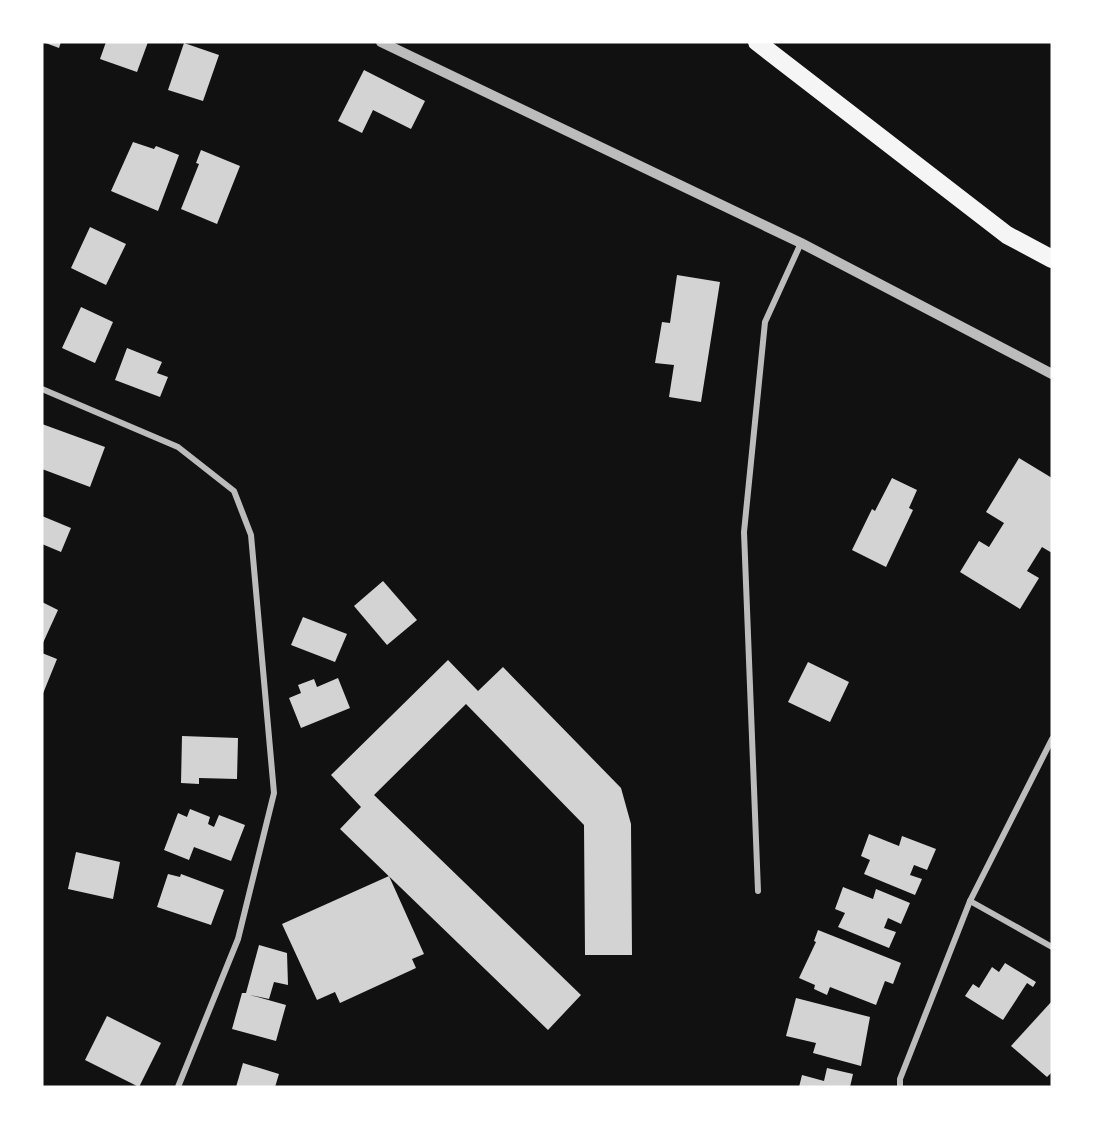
<svg xmlns="http://www.w3.org/2000/svg" width="1094" height="1129" font-family="'Alegreya Sans',sans-serif">
	<style>
		.building { fill: #d3d3d3 }
		.lines { fill: none; stroke-linecap: round; stroke-linejoin: round }
		.minor { stroke: #bcbcbc; stroke-width: 6 }
		.tertiary { stroke: #bcbcbc; stroke-width: 10 }
		.motorway { stroke: #f5f5f5; stroke-width: 18 }
	</style>
	<rect width="100%" height="100%" fill="#111"/>
	<g class="building">
		<polygon points="43,42 61,42 59,48"/>
		<polygon points="106,42 148,42 137,72 100,59"/>
		<polygon points="184,43 219,55 203,101 168,90"/>
		<polygon points="364,70 425,101 411,129 373,110 362,133 338,121"/>
		<polygon points="133,142 154,149 156,146 179,155 158,211 111,191"/>
		<polygon points="201,150 240,166 217,224 181,209 199,164 196,163"/>
		<polygon points="90,227 126,244 106,285 71,268"/>
		<polygon points="677,275 720,282 701,402 669,397 674,365 655,363 662,322 670,323"/>
		<polygon points="81,307 113,322 95,363 62,348"/>
		<polygon points="127,348 162,362 157,373 168,377 160,397 115,380"/>
		<polygon points="42,424 105,447 90,487 42,469"/>
		<polygon points="1019,458 1052,478 1052,553 1042,547 1027,571 1039,578 1020,609 960,572 979,541 989,547 1004,523 986,512"/>
		<polygon points="892,478 917,490 909,508 913,510 886,567 852,550 872,509 875,511"/>
		<polygon points="42,516 71,528 61,552 42,544"/>
		<polygon points="383,581 417,620 387,645 354,606"/>
		<polygon points="42,602 58,610 42,645"/>
		<polygon points="303,617 347,634 335,662 291,645"/>
		<polygon points="42,653 57,659 42,696"/>
		<polygon points="448,660 478,691 503,667 621,788 631,824 632,955 585,955 584,825 466,704 374,795 581,995 548,1030 340,829 361,807 331,775"/>
		<polygon points="808,662 849,682 830,722 788,702"/>
		<polygon points="338,678 350,708 301,728 289,698 301,693 298,685 314,679 317,687"/>
		<polygon points="182,736 238,738 237,779 199,778 199,784 181,783"/>
		<polygon points="190,809 210,817 208,824 214,827 219,815 245,825 231,861 194,847 189,860 164,850 178,813 187,817"/>
		<polygon points="869,834 899,846 902,836 936,849 927,870 914,865 910,875 922,879 915,895 864,874 870,860 861,856"/>
		<polygon points="76,852 120,862 113,899 68,889"/>
		<polygon points="168,874 180,877 181,874 224,890 211,925 157,907"/>
		<polygon points="389,876 424,954 412,959 416,968 340,1003 335,992 317,1000 282,924"/>
		<polygon points="843,887 873,899 876,889 910,903 901,924 888,918 884,928 896,932 889,948 838,927 845,913 835,909"/>
		<polygon points="818,930 901,963 893,984 885,981 876,1005 830,987 827,995 814,989 815,985 799,978 816,942 814,941"/>
		<polygon points="259,945 287,953 288,985 274,982 269,999 250,995 286,1005 276,1041 232,1029 242,993 246,993"/>
		<polygon points="1005,963 1036,982 1033,987 1027,983 1003,1020 965,996 973,984 979,988 992,967 999,972"/>
		<polygon points="796,998 870,1017 861,1066 813,1053 816,1043 786,1036"/>
		<polygon points="1052,1001 1052,1072 1047,1077 1011,1046"/>
		<polygon points="107,1016 161,1043 139,1087 85,1060"/>
		<polygon points="243,1063 279,1074 275,1087 236,1087"/>
		<polygon points="827,1068 853,1074 850,1087 799,1087 802,1075 824,1081"/>
	</g>
	<g class="lines">
		<g class="minor">
			<polyline points="42,389 178,447 234,491 251,535 274,793 238,939 178,1087"/>
			<polyline points="758,891 744,532 765,322 801,243"/>
			<polyline points="970,901 1052,947"/>
			<polyline points="900,1087 900,1079 970,901 1052,739"/>
		</g>
		<polyline class="tertiary" points="381,42 801,243 1052,374"/>
		<polyline class="motorway" points="757,42 1007,235 1052,259"/>
	</g>
	<rect width="1094" height="1129" fill="none" stroke="#ffffff" stroke-width="87"/>
</svg>
